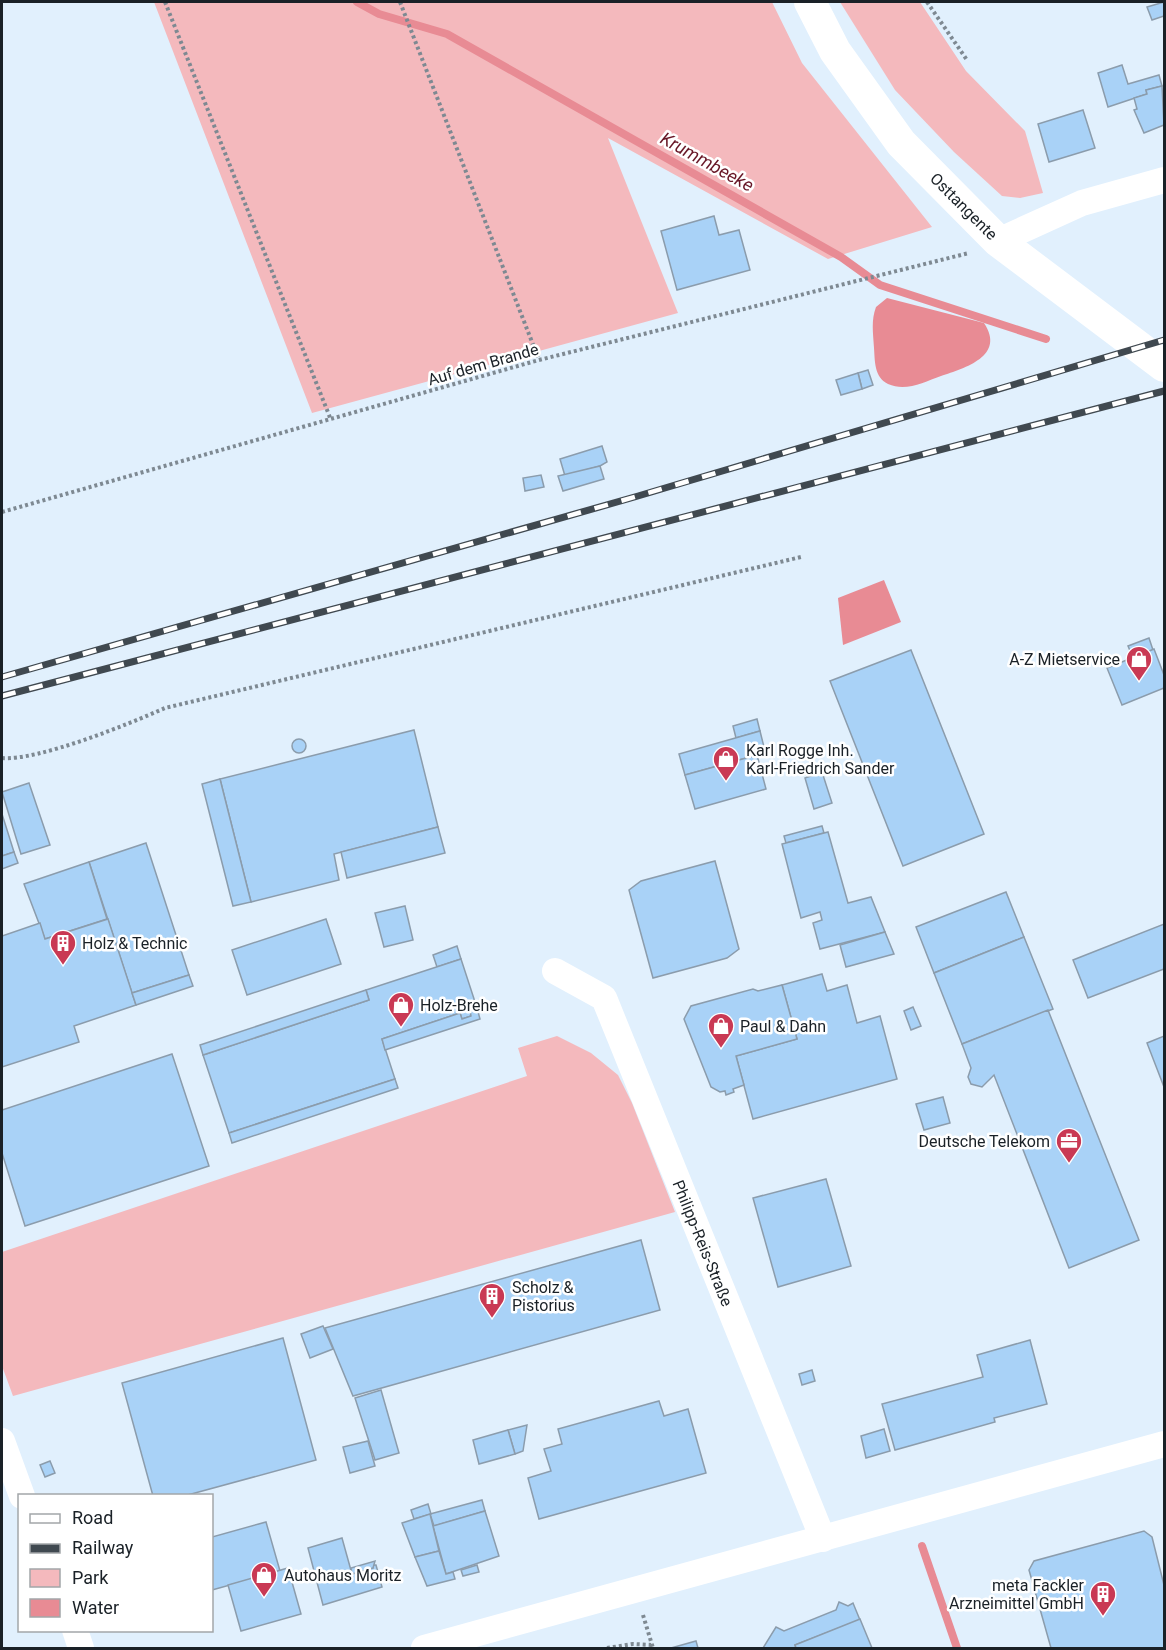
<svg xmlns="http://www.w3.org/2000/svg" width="1166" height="1650" font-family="Roboto,sans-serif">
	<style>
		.green { fill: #f4b9bd }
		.water { fill: #e88b94 }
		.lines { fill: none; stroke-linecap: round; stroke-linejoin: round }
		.stream { stroke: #e88b94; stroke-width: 8 }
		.building { fill: #a9d2f7; stroke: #8b9cac; stroke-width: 1.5 }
		.path { stroke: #7e8992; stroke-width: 4; stroke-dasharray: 3 3; stroke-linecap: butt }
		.minor { stroke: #fff; stroke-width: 26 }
		.tertiary { stroke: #fff; stroke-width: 32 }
		.rail-casing { stroke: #404950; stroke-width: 7 }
		.rail { stroke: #fff; stroke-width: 4.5; stroke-dasharray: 14; stroke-linecap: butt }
		.labels { text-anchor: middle; stroke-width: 5; stroke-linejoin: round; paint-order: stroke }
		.street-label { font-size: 16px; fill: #1a2127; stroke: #fff }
		.poi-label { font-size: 16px; fill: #1a2127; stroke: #fff; text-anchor: start }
		.water-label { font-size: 18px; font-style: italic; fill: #681727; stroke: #fff }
	</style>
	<rect width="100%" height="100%" fill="#e1f0fd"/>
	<g class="green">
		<polygon points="154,2 772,2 802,63 932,227 828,259 608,138 678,313 312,413"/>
		<polygon points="840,2 920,2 966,71 1025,131 1043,193 1020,198 1002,196 954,152 895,90"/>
		<polygon points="557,1036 591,1053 618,1075 632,1103 675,1212 13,1396 2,1366 2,1252 527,1076 518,1048"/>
	</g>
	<g class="water">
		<path d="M887,298L984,323C1006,356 965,368 941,376C924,382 906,392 888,384C874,377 875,361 874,348C873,333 871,320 876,307Z"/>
		<polygon points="884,580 901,622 843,645 838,598"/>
	</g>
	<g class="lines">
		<g class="stream">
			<polyline points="357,2 379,14 447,34 841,257 880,285 1046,339"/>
			<polyline points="922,1546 957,1648"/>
		</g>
	</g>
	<g class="building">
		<polygon points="1164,2 1164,16 1152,20 1147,7"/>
		<polygon points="1122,65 1128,84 1159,75 1162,86 1146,90 1147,94 1108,107 1098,73"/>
		<polygon points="1162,86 1164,125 1144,133 1134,110 1137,109 1134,98 1147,94 1146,90"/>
		<polygon points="1083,110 1095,148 1049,162 1038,124"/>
		<polygon points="714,216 719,235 739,230 750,270 677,290 661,231"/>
		<polygon points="868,370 873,385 862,389 858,373"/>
		<polygon points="858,373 862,389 841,395 836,380"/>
		<polygon points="602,446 607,462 600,466 565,476 560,459"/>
		<polygon points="600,466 604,479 563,491 558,476"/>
		<polygon points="541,475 544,487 525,491 523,478"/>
		<polygon points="1149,638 1153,650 1133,658 1128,646"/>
		<polygon points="1154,649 1164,675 1164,688 1122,705 1107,668"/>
		<polygon points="911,650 984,834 903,866 830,681"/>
		<polygon points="757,719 760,731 736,738 733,726"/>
		<polygon points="414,730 438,827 334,854 339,880 251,902 220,779"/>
		<polygon points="760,731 766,755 758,757 758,760 757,755 685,775 679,754"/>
		<circle cx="299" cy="746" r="7"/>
		<polygon points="757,755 766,789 695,809 685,775"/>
		<polygon points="822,772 832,803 814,809 805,778"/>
		<polygon points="220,779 251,902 233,906 202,784"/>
		<polygon points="29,783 50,845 21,854 2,792"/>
		<polygon points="2,814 14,852 2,856"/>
		<polygon points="822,826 824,833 786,843 784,836"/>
		<polygon points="438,827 445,853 347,878 341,852"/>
		<polygon points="828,832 848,903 871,897 885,932 820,949 813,923 822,920 820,912 801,918 782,844"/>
		<polygon points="146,843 189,975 132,993 89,862"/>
		<polygon points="14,852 18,863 2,869 2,856"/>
		<polygon points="715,861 739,949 727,958 653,978 629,890 641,881"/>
		<polygon points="89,862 107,919 45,939 24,884"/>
		<polygon points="1006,892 1024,937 934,973 916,927"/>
		<polygon points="405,906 413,940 384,947 375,913"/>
		<polygon points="108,919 136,1005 74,1026 79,1042 2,1067 2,936 40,923 45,939"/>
		<polygon points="326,919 341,964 247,995 232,950"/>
		<polygon points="1164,924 1164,969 1088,998 1073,960"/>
		<polygon points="885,932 894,954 846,967 840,945"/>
		<polygon points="1024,937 1053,1009 962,1044 934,973"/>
		<polygon points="457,946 461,959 437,967 433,955"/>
		<polygon points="461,959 477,1008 470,1010 471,1016 462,1019 460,1013 382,1039 395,1079 229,1133 203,1055 369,1000 366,990"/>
		<polygon points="822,974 827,991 847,985 857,1023 880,1016 897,1079 753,1119 736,1056 797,1039 782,985"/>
		<polygon points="189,975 193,986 136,1005 132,993"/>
		<polygon points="782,985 797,1039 736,1056 744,1085 733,1089 734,1092 726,1095 725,1091 720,1092 711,1087 684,1019 691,1006 753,989 758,991"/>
		<polygon points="366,990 369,1000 203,1055 200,1045"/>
		<polygon points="913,1007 921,1026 911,1030 904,1011"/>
		<polygon points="477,1008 480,1019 385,1050 382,1039 460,1013 462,1019 471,1016 470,1010"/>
		<polygon points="1048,1010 1139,1240 1069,1268 994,1075 982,1087 971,1084 968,1077 971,1068 962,1044"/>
		<polygon points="1164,1036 1164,1087 1147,1043"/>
		<polygon points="172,1054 209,1166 25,1226 2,1153 2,1110"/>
		<polygon points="395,1079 398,1088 232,1143 229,1133"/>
		<polygon points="943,1097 950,1123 924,1130 916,1104"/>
		<polygon points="826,1179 851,1266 778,1287 753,1198"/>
		<polygon points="641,1240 660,1310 353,1396 325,1328"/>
		<polygon points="323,1326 333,1349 310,1358 301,1334"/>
		<polygon points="283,1338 316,1460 184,1496 153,1496 122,1383"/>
		<polygon points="1030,1340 1047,1404 994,1418 995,1422 895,1450 882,1404 983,1377 977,1355"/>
		<polygon points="812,1370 815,1381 802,1385 799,1374"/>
		<polygon points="381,1390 399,1453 375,1460 355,1398"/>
		<polygon points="659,1401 664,1416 688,1409 706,1473 539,1519 528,1478 551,1471 544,1449 562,1444 558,1429"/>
		<polygon points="527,1425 523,1451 515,1454 508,1430"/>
		<polygon points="884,1429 890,1451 866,1458 861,1436"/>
		<polygon points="508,1430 515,1454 479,1464 473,1440"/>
		<polygon points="368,1441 375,1466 350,1473 343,1447"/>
		<polygon points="50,1461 55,1473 45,1477 40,1465"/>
		<polygon points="482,1500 485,1511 434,1526 430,1514"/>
		<polygon points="428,1504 431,1514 414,1519 411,1510"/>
		<polygon points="485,1511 499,1556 446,1574 433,1526"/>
		<polygon points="430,1514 439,1551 415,1557 402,1523"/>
		<polygon points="266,1522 280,1571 212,1590 212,1537"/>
		<polygon points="1144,1531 1152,1537 1164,1585 1164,1648 1051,1648 1029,1570 1034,1561"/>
		<polygon points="342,1538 352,1574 373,1568 373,1565 376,1565 382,1587 323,1605 308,1548"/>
		<polygon points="439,1551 446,1574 453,1572 455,1579 427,1586 415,1557"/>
		<polygon points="375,1561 373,1568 352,1574 351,1568"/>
		<polygon points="477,1565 479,1572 463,1576 461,1570"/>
		<polygon points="288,1568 301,1614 241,1631 228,1585"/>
		<polygon points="839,1602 848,1606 853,1603 860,1620 795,1645 796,1648 763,1648 776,1627 784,1631 836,1610"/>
		<polygon points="860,1619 872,1648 796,1648 795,1645"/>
		<polygon points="696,1641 698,1648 671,1648"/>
	</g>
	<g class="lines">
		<g class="path">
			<polyline points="165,2 331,420"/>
			<polyline points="400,2 539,360"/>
			<polyline points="927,2 967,60"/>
			<polyline points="2,512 539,360 969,253"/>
			<path d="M2,758C38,761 129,724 165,708L801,557"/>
			<polyline points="643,1615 653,1648"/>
			<polyline points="607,1648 633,1644 651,1645"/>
		</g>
		<g class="minor">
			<polyline points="998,241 1082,203 1164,180"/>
			<polyline points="555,971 604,998 823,1539"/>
			<polyline points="2,1441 22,1496"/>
			<polyline points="75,1630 81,1648"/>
			<polyline points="424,1648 1164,1444"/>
		</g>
		<polyline class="tertiary" points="810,2 835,51 901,143 998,241 1164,366"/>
		<g class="rail-casing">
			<g id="rail">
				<polyline points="2,677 638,496 1164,340"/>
				<polyline points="2,696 1164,391"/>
			</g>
		</g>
		<use href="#rail" class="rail"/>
	</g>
	<defs>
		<g id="shop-pin" transform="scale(1.35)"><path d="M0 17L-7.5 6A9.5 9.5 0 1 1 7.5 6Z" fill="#c93954" stroke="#fff"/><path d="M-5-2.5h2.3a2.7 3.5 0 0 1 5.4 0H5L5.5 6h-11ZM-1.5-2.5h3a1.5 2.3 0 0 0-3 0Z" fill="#fff"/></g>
		<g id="building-pin" transform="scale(1.35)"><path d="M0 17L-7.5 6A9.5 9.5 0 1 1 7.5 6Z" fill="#c93954" stroke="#fff"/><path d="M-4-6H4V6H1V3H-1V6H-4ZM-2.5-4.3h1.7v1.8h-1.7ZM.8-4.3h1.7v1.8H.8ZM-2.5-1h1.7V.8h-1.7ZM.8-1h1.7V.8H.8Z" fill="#fff"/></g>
		<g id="office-pin" transform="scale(1.35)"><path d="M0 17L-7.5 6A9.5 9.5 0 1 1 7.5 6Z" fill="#c93954" stroke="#fff"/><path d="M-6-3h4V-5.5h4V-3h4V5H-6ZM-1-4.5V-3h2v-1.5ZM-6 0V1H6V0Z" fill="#fff"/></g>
	</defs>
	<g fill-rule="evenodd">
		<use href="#shop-pin" x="1139" y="659"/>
		<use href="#shop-pin" x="726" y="759"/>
		<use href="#building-pin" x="63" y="943"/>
		<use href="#shop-pin" x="401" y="1005"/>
		<use href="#shop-pin" x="721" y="1026"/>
		<use href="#office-pin" x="1069" y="1141"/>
		<use href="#building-pin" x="492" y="1296"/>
		<use href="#shop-pin" x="264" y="1575"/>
		<use href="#building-pin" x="1103" y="1594"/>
	</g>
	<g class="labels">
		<g class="street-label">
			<text transform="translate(964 206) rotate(45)" y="6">Osttangente</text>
			<text transform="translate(483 364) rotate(-16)" y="6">Auf dem Brande</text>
			<text transform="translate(703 1243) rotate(68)" y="6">Philipp-Reis-Straße</text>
		</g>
		<g class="poi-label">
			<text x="1120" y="665" text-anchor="end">A-Z Mietservice</text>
			<text x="746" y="756">Karl Rogge Inh.<tspan x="746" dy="18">Karl-Friedrich Sander</tspan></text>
			<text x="82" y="949">Holz &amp; Technic</text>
			<text x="420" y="1011">Holz-Brehe</text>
			<text x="740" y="1032">Paul &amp; Dahn</text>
			<text x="1050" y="1147" text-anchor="end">Deutsche Telekom</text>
			<text x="512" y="1293">Scholz &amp;<tspan x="512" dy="18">Pistorius</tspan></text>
			<text x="284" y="1581">Autohaus Moritz</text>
			<text x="1084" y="1591" text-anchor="end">meta Fackler<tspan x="1084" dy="18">Arzneimittel GmbH</tspan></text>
		</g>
		<g class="water-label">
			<text transform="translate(707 162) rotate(29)" y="6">Krummbeeke</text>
		</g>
	</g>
	<rect width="1166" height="1650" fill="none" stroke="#1a2127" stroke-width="6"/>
	<rect x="18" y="1494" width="195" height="138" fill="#ffffff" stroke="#a3a6a9" stroke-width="1.5"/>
	<rect x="30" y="1514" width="30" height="9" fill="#ffffff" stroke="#a3a6a9" stroke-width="1.5"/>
	<text x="72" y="1524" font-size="18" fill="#1a2127">Road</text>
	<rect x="30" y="1544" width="30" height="9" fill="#404950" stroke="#a3a6a9" stroke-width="1.5"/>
	<text x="72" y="1554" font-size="18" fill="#1a2127">Railway</text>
	<rect x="30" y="1569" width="30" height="18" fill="#f4b9bd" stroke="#a3a6a9" stroke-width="1.5"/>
	<text x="72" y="1584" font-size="18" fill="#1a2127">Park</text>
	<rect x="30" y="1599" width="30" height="18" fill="#e88b94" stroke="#a3a6a9" stroke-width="1.5"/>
	<text x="72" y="1614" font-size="18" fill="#1a2127">Water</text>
</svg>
